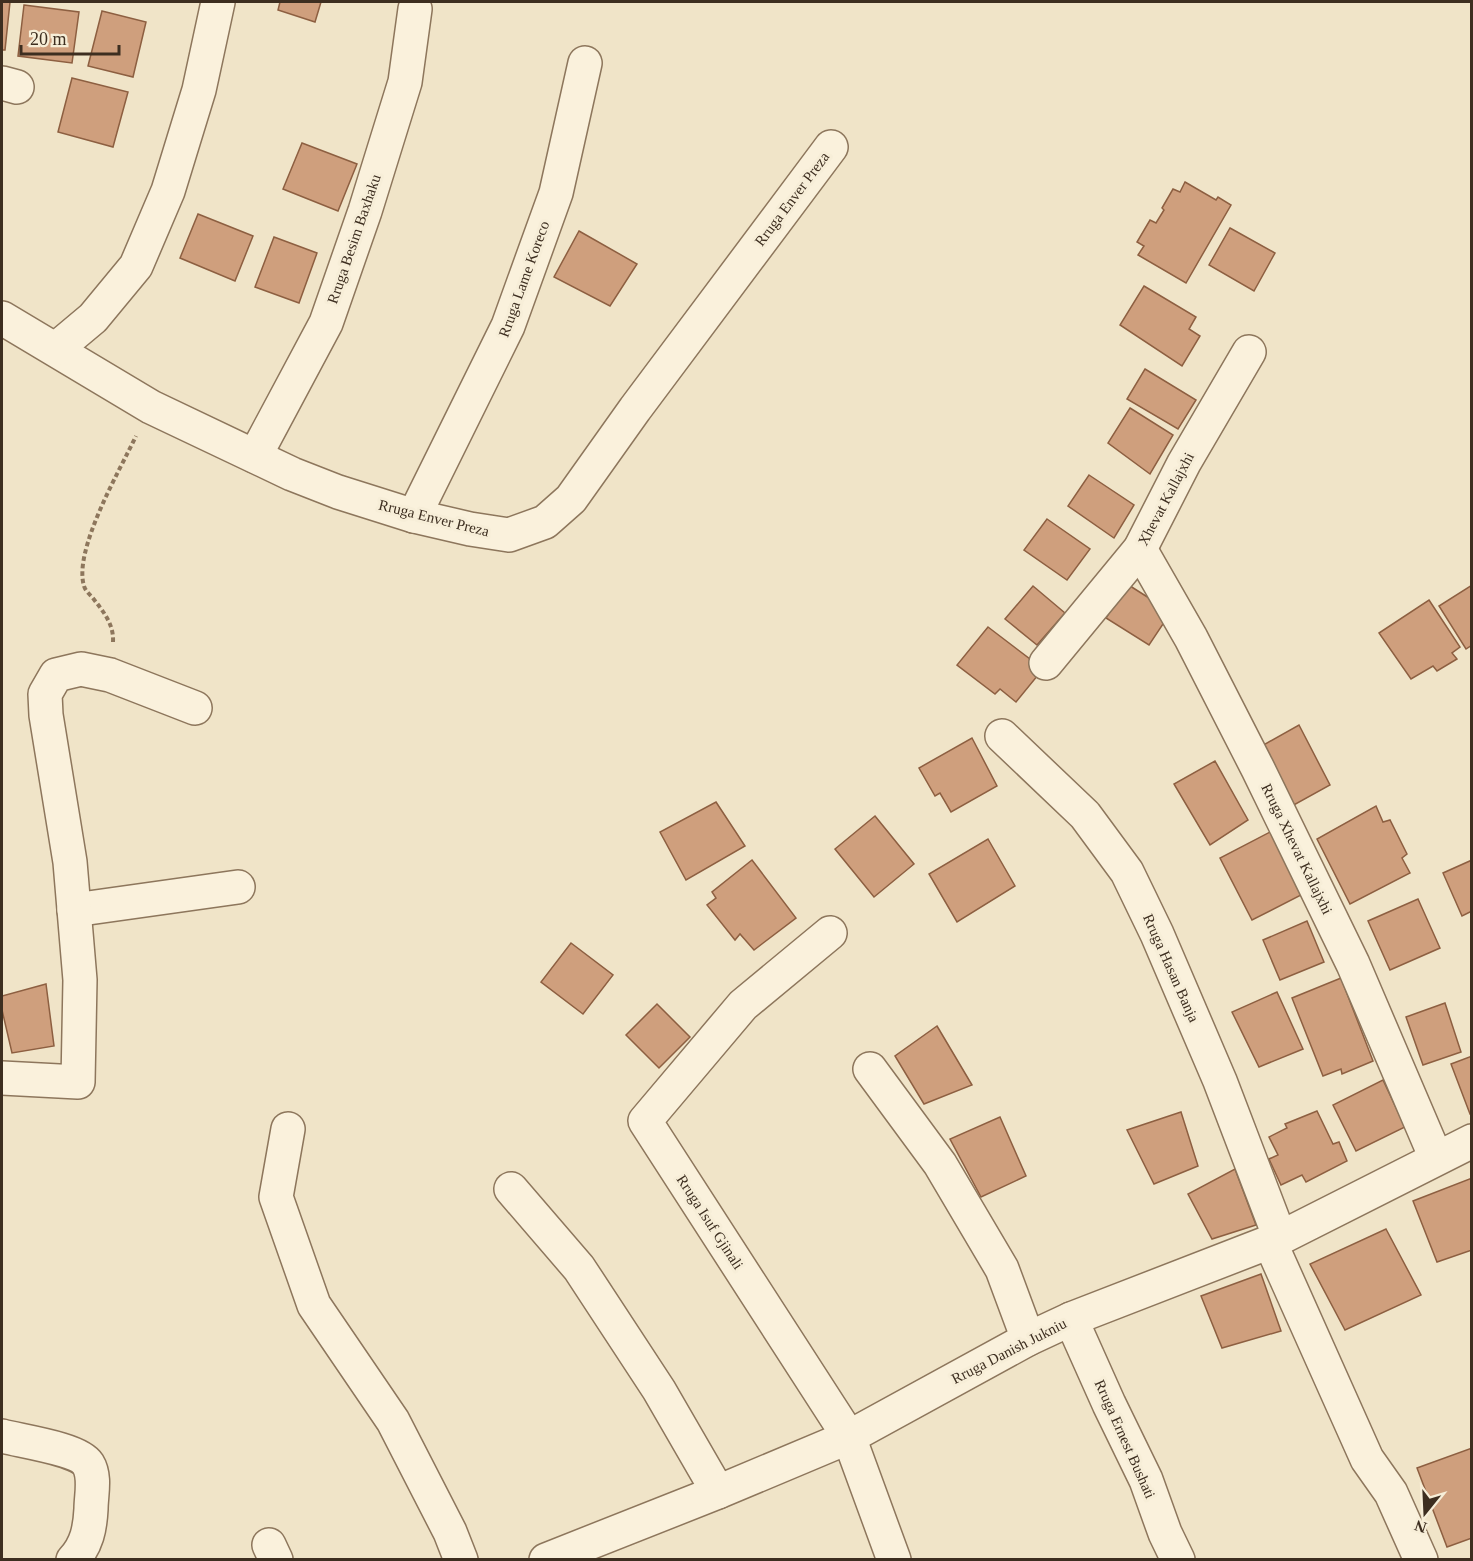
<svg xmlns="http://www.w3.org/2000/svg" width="1473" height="1561" font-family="Georgia,serif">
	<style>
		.building { fill: #cf9f7d; stroke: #8d5f41; stroke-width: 1.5 }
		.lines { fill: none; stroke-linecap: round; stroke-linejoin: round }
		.minor-casing { stroke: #8d765c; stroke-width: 36 }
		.path { stroke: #8d765c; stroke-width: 4; stroke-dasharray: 4.5 3; stroke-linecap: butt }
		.minor { stroke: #faf1dc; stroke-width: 33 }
		.labels { text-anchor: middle; stroke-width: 6; stroke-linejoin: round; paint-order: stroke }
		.street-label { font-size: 15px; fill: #3d2e20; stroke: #f7eed8 }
	</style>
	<rect width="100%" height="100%" fill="#f0e4c8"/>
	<g class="building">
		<polygon points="2,2 10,2 5,50 2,50"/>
		<polygon points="280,2 321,2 315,22 278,10"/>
		<polygon points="24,5 79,12 72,63 18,56"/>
		<polygon points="102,11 146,22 133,77 88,66"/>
		<polygon points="72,78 128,92 113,147 58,132"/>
		<polygon points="302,143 357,164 338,211 283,189"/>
		<polygon points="1185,182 1216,200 1218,197 1231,205 1186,283 1138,255 1144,246 1137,242 1150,220 1156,223 1164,210 1162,208 1173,189 1180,192"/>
		<polygon points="198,214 253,236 235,281 180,258"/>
		<polygon points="1230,228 1275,253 1254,291 1209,265"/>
		<polygon points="579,231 637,264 610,306 554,277"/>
		<polygon points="274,237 317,253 299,303 255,287"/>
		<polygon points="1144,286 1196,317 1189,329 1200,336 1182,366 1120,325"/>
		<polygon points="1145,369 1196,400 1178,429 1127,399"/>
		<polygon points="1130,408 1173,435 1150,474 1108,443"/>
		<polygon points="1089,475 1134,505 1114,538 1068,506"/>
		<polygon points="1047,519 1090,549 1067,580 1024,550"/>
		<polygon points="1127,584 1171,612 1149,645 1106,618"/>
		<polygon points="1472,585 1472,645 1466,649 1439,606"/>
		<polygon points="1033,586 1065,613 1037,645 1005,619"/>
		<polygon points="1429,600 1460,647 1452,653 1457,659 1437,671 1433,666 1411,679 1379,633"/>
		<polygon points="988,627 1043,669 1016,702 1000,689 995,694 957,665"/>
		<polygon points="1299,725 1330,785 1292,806 1260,747"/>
		<polygon points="972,738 997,786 951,812 940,793 935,796 919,768"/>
		<polygon points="1215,761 1248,820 1210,845 1174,784"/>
		<polygon points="716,802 745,846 686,880 660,832"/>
		<polygon points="1376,806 1383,822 1390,820 1407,854 1402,858 1410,873 1350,904 1317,839"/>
		<polygon points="875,816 914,864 874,897 835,849"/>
		<polygon points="1272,831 1305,893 1252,920 1220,858"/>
		<polygon points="988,839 1015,886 957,922 929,874"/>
		<polygon points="752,860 796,918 754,950 740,934 735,940 707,905 716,898 712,892"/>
		<polygon points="1472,860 1472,911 1462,916 1443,873"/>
		<polygon points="1418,899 1440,948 1390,970 1368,921"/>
		<polygon points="1307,921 1324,962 1280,980 1263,940"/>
		<polygon points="571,943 613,975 583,1014 541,982"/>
		<polygon points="1341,978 1373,1061 1342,1074 1341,1069 1323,1076 1292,998"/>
		<polygon points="46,984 54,1046 12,1053 2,1010 2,996"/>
		<polygon points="1277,992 1303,1049 1259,1067 1232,1012"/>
		<polygon points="1445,1003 1461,1052 1423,1065 1406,1017"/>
		<polygon points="657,1004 690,1037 659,1068 626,1035"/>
		<polygon points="937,1026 972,1085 924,1104 895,1056"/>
		<polygon points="1472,1056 1472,1113 1470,1114 1451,1064"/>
		<polygon points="1383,1080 1405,1127 1356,1151 1333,1105"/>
		<polygon points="1317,1111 1333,1144 1339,1142 1347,1161 1306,1182 1302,1175 1281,1185 1269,1159 1278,1155 1269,1137 1287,1128 1285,1124"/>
		<polygon points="1181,1112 1198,1166 1154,1184 1127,1130"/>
		<polygon points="1000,1117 1026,1176 981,1197 950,1139"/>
		<polygon points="1235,1169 1256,1225 1212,1239 1188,1194"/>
		<polygon points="1472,1178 1472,1250 1437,1262 1413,1201"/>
		<polygon points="1386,1229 1421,1295 1345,1330 1310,1264"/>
		<polygon points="1261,1274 1281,1331 1222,1348 1201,1296"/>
		<polygon points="1472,1448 1472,1538 1447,1547 1417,1468"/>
	</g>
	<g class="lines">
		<g class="minor-casing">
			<g id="minor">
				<polyline points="2,83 17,87"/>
				<polyline points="2,318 151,407 292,474 338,492 414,516 470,529 509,535 545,522 571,499 635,409 831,147"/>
				<polyline points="56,349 93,318 136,266 168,191 199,90 218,2"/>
				<polyline points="255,456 326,323 365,211 405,82 415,9"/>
				<polyline points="414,516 508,326 556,193 585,63"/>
				<polyline points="1140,549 1191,638 1258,769 1353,964 1436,1158"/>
				<polyline points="1046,663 1140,549 1184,463 1249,352"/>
				<polyline points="1002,736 1085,815 1127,872 1157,934 1220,1081 1280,1238"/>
				<polyline points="74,910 238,887"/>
				<polyline points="830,933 743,1005 645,1121 849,1437 894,1560"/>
				<polyline points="870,1069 940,1164 1002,1269 1028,1339"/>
				<polyline points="2,1078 78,1082 80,980 70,862 46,715 45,694 56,675 81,669 110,675 195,708"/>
				<polyline points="288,1129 276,1197 314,1305 393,1421 450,1532 461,1560"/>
				<polyline points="511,1189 579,1268 659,1390 718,1492"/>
				<polyline points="1270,1242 1367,1459 1391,1493 1421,1560"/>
				<polyline points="1071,1319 1109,1404 1146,1480 1165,1533 1178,1560"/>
				<path d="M2,1436C20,1441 79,1449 88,1464C96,1477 91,1495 91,1509C90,1528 87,1545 73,1560"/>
				<polyline points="269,1545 276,1560"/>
				<polyline points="546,1560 718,1492 849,1437 1028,1339 1071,1319 1280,1238 1472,1141"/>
			</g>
		</g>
		<path class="path" d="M113,642C114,624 103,611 92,597C89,594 85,590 84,586C73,550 120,470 136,436"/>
		<use href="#minor" class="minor"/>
	</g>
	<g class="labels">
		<g class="street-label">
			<text transform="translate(792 199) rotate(-53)" y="5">Rruga Enver Preza</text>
			<text transform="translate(354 239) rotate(-71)" y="5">Rruga Besim Baxhaku</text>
			<text transform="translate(524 279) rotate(-70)" y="5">Rruga Lame Koreco</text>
			<text transform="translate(1166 499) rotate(-62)" y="5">Xhevat Kallajxhi</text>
			<text transform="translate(434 518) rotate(14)" y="5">Rruga Enver Preza</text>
			<text transform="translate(1297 849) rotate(64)" y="5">Rruga Xhevat Kallajxhi</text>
			<text transform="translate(1171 968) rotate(66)" y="5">Rruga Hasan Banja</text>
			<text transform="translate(710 1222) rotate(57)" y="5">Rruga Isuf Gjinali</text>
			<text transform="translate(1009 1351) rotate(-27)" y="5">Rruga Danish Jukniu</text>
			<text transform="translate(1125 1439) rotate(66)" y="5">Rruga Ernest Bushati</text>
		</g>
	</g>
	<rect width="1473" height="1561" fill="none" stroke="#3d2e20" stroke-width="6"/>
	<g transform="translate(1425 1513) rotate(198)" stroke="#f7eed8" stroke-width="4.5" paint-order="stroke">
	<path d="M0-4.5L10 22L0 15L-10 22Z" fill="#3d2e20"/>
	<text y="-9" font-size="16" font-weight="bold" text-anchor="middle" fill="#3d2e20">N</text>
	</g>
	<path d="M21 45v9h98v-9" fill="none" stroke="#3d2e20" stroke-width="3"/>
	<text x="30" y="45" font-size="18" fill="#3d2e20" stroke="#f7eed8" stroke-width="4.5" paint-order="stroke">20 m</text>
</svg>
